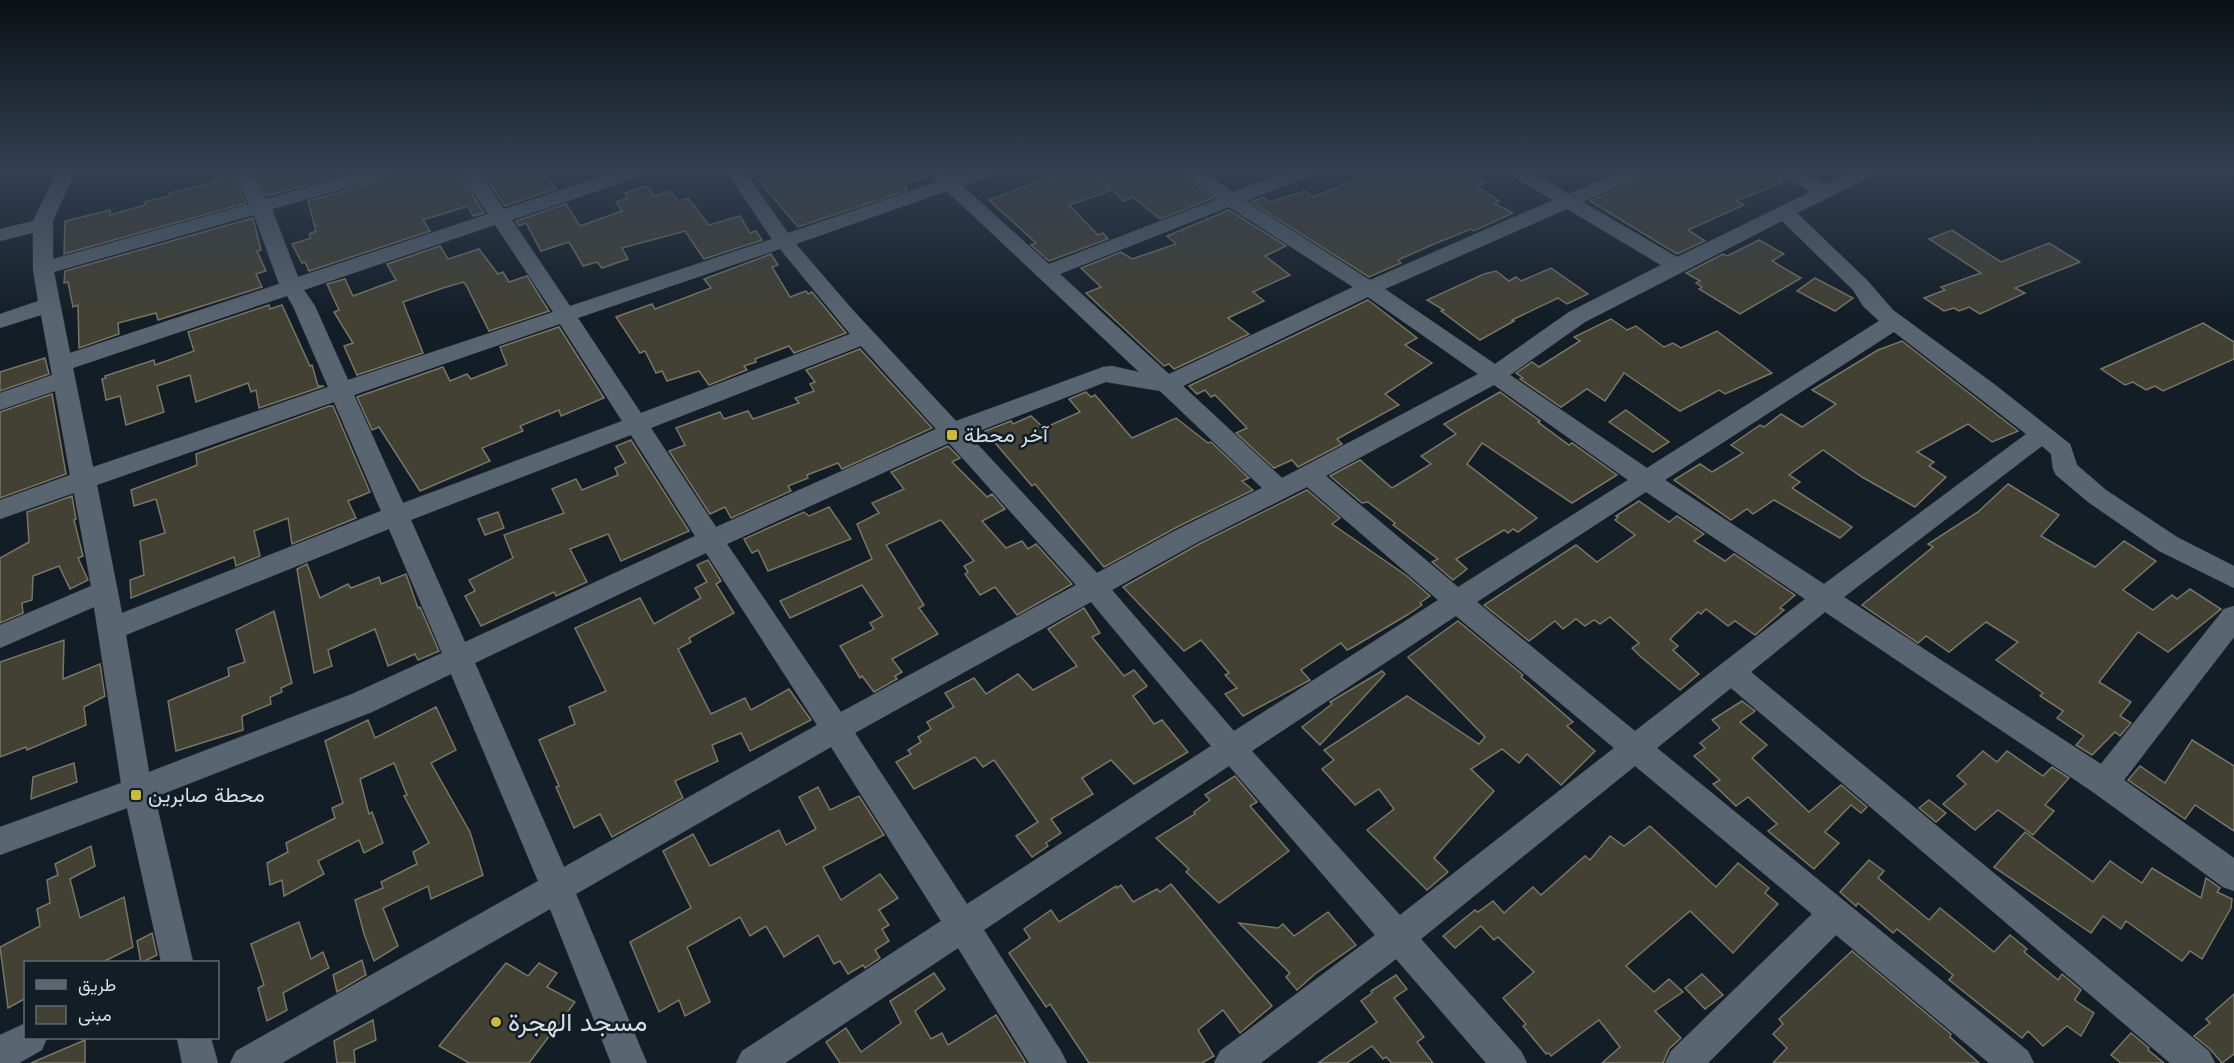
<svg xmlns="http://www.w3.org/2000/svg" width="2234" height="1063" font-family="Jost,Vazirmatn,sans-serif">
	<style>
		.building { fill: #434133; stroke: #787666; stroke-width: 1.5 }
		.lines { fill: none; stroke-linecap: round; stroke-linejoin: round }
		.street-casing { stroke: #30363e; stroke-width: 1 }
		.street { fill: #596571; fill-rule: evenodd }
		.poi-dot { fill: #ccb938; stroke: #121d26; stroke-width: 2 }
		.labels { text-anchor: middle; stroke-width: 5; stroke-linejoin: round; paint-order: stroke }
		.poi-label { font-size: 21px; fill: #d6dde4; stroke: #121d26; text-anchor: start }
		.near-poi-label { font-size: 26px; fill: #d6dde4; stroke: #121d26; text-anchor: start }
	</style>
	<rect width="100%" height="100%" fill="#121d26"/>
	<g class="building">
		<polygon points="252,169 362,169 267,196"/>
		<polygon points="402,169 435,169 436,175 456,169 484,213 473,216 468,206 423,220 430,231 309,271 305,262 302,263 292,244 311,238 309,234 316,231 308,201 399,175"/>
		<polygon points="480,169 541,169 556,189 505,206"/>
		<polygon points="776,169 923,169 928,176 903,184 908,190 798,227 755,176"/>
		<polygon points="1072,169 1083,169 1110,188 1101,178 1124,169 1176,169 1213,198 1160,219 1133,197 1124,201 1112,190 1069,205 1098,235 1103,233 1108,239 1049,261 1031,245 1036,243 989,200"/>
		<polygon points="1373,169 1466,169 1485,183 1476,186 1499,201 1494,203 1513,213 1474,231 1471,229 1434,244 1398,260 1401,263 1369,277 1251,202 1264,197 1270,202 1305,191 1313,197 1358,179 1355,177"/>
		<polygon points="1665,169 1766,169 1786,181 1736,201 1744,205 1688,230 1705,241 1677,254 1590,201"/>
		<polygon points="231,174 246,203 64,254 65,221 110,210 110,215 145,205 144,202 169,196 169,193 216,182 215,178"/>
		<polygon points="647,186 654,196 670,191 679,201 688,198 709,225 740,216 750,233 756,231 762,240 704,259 685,231 622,248 628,259 602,268 597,262 583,266 569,242 541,251 526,223 519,226 516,221 566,204 580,226 622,211 616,202 628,198 625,193"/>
		<polygon points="1229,210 1286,246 1265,256 1290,275 1253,292 1264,301 1228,318 1249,334 1174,369 1169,364 1164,366 1086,293 1101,287 1081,268 1121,252 1132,259 1176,244 1167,236"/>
		<polygon points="253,218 261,250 257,251 266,271 256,274 262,287 158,320 156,313 118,323 119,334 79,348 78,305 73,307 68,282 64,283 65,271"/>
		<polygon points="1952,230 2001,262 2049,243 2080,262 2015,288 2025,293 1980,314 1969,307 1959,311 1954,308 1944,311 1924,298 1945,290 1941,287 1981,273 1929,239"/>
		<polygon points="1759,240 1784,254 1772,261 1801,278 1740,314 1699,289 1702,287 1696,283 1700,281 1686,273 1723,254 1727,256"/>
		<polygon points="440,246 448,259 479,249 498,274 503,272 509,282 527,276 549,311 489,331 466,285 463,282 443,288 403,302 423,353 357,375 344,346 353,343 334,312 339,310 327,284 345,279 353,296 396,280 387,264"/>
		<polygon points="771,254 778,265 772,267 790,297 806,291 808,294 812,292 846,333 794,353 789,346 755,359 756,362 744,366 747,370 709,385 699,371 667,381 662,371 656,373 645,351 640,353 616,317 652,304 655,309 711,288 704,279"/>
		<polygon points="1551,268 1588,294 1567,304 1558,298 1512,320 1514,321 1480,340 1441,311 1444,310 1427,300 1484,274 1496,271 1509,281 1516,277 1521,281"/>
		<polygon points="1815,278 1853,298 1835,311 1797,291"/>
		<polygon points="1368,300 1417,338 1405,345 1432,363 1385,394 1399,405 1337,439 1342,444 1298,467 1292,460 1274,468 1236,433 1247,428 1215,395 1211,397 1205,390 1197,394 1189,386"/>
		<polygon points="269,305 270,309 282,305 310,366 312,365 318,386 324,386 259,408 256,390 251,392 248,383 196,402 190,375 157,386 164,412 126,425 120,396 106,400 102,379 106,378 105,376 154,360 155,365 194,351 188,332"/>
		<polygon points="1611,319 1627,330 1636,326 1664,347 1673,343 1681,348 1717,331 1772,373 1725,394 1719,390 1680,411 1624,373 1605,401 1587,389 1561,407 1520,379 1523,378 1516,373 1532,362 1539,367 1580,341 1574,337"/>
		<polygon points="2203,323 2234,342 2234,359 2163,391 2155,386 2146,390 2133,382 2125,385 2101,369"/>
		<polygon points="559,327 604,398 561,416 559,410 520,426 523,431 482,448 490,461 420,491 379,427 372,430 357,397 443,367 450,381 467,374 471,379 507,365 500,347"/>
		<polygon points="1902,341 2018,431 1992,442 1968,424 1917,452 1934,462 1929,466 1946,477 1915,507 1862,477 1823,450 1789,475 1800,482 1792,488 1852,527 1840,538 1774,500 1753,514 1747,509 1731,520 1674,480 1700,464 1712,472 1743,453 1731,445 1760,425 1764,427 1781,414 1802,427 1836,404 1812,390 1878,350"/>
		<polygon points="860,349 932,428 842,469 838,463 807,475 808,478 788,486 791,491 731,518 725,507 710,514 669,451 685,445 676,428 720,412 724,419 748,411 753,419 799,403 795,398 814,391 810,384 815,382 806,370"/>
		<polygon points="45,358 49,374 0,391 0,372"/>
		<polygon points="1086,392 1091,397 1095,395 1132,438 1176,418 1208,443 1211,442 1249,478 1242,481 1253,490 1179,526 1104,567 1035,484 1032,486 985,431 1011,421 1013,424 1031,416 1044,428 1080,412 1069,399"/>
		<polygon points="1500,392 1540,421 1538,422 1569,445 1572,443 1617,475 1572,503 1482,443 1467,464 1537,518 1518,532 1513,529 1508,533 1504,530 1456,559 1467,569 1453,580 1432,562 1438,559 1393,525 1395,523 1368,502 1362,503 1330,476 1360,460 1392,488 1431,464 1421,456 1456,434 1444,424"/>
		<polygon points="52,394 66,474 0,498 0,412"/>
		<polygon points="329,406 333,406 370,492 348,501 356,518 292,544 288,518 254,531 260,556 236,566 234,557 131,598 130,580 144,575 140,541 165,533 156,499 134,506 131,490 190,468 197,465 196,454"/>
		<polygon points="1626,410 1669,442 1653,452 1609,422"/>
		<polygon points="631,440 689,531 621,561 608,534 570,549 587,582 556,596 554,592 481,626 465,596 475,591 469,580 513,558 504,535 564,513 552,489 576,479 582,490 618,475 615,468 626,463 616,446"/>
		<polygon points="948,446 960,458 952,462 987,497 992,494 1005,509 982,521 1006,548 1022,541 1028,549 1036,544 1072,584 1017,615 995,587 980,595 965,574 968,572 964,566 974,561 941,520 886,545 924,605 919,608 938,634 892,659 902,672 895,676 897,679 874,692 862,676 860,678 840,646 874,629 870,623 883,616 862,585 790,618 780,601 872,559 857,524 879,513 872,503 904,489 891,472"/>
		<polygon points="2008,484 2059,515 2041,536 2095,567 2124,541 2156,561 2123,590 2153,610 2172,595 2177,599 2190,589 2221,609 2168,652 2138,632 2099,682 2131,702 2120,716 2131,723 2120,736 2115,732 2092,755 2076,745 2084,736 2057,718 2063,711 2040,696 2043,693 1996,660 2018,642 1986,622 1949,652 1926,636 1918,643 1862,605 1933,547 1928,544 1978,512"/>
		<polygon points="1307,490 1340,518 1332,524 1407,576 1430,596 1420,603 1422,605 1407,615 1353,647 1347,650 1341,643 1301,670 1310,680 1243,716 1225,694 1237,688 1225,675 1229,673 1201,640 1184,651 1123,587 1199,544"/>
		<polygon points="72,496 76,519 74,520 83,556 78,558 88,580 70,589 59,566 33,576 32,600 22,603 23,613 0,623 0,558 29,542 27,512"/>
		<polygon points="1639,501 1669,522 1677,516 1704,534 1694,541 1725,561 1734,554 1795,595 1780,608 1784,610 1755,635 1735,621 1728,626 1706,609 1701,614 1698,612 1670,639 1678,646 1673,650 1699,674 1680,690 1641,657 1632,648 1639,643 1610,617 1600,624 1594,620 1585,626 1576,619 1563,629 1555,621 1529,641 1484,605 1576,545 1597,562 1635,535 1615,520 1618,517 1616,516"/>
		<polygon points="829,507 851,539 768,571 758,550 752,553 744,539 804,512 809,516"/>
		<polygon points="498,512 504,528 485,535 478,519"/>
		<polygon points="708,560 721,581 716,584 734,613 689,638 691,642 678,649 711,714 745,698 751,710 789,689 811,720 750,751 741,733 712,745 718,761 675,781 683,798 612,837 600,814 574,828 556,787 559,786 539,740 575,724 569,707 606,691 575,628 640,598 654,624 701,598 695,588 707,582 697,565"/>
		<polygon points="307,564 320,598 348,584 351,588 379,577 381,584 406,574 418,608 420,607 439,651 418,660 415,654 388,666 375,629 328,650 332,666 314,673 297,569"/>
		<polygon points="1084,608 1100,633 1092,637 1124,676 1134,670 1147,686 1133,696 1154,724 1162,720 1188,752 1134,784 1111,760 1082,778 1093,794 1051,819 1061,833 1046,843 1048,846 1032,857 1016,836 1038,822 994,760 983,767 975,757 914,789 896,762 911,754 908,750 921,742 918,737 931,729 927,722 954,707 945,693 974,678 986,694 1018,674 1033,690 1077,666 1048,629"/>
		<polygon points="274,611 292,683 281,688 282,692 270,697 271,704 242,716 243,730 176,751 168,701 229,676 228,668 245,662 236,630"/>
		<polygon points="1458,621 1523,675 1521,677 1573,722 1567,726 1595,751 1561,785 1527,754 1519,763 1502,749 1471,769 1494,791 1434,858 1448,872 1427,890 1367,830 1394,809 1379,789 1355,805 1322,769 1334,760 1324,750 1407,696 1479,744 1485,737 1408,657"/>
		<polygon points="64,640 63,679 100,664 105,696 84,707 86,725 27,750 26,747 0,757 0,662"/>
		<polygon points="1382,671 1385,674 1320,745 1302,727 1332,704 1330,702"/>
		<polygon points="1742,701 1755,711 1740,722 1767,745 1752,758 1809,812 1841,785 1867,807 1861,813 1851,805 1825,832 1839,843 1814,869 1768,831 1777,824 1748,797 1736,806 1713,784 1720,780 1694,756 1705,748 1700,743 1720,728 1712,720"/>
		<polygon points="436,707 456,750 431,763 470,832 483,875 431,899 428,886 383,908 398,946 374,961 364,934 355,900 383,888 381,882 417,864 413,852 429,843 404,796 407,795 394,763 360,779 369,814 372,812 383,843 364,853 359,840 318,861 324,874 284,896 282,880 270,885 267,863 288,852 286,843 335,818 332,808 343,803 325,741 368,720 375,738"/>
		<polygon points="2192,740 2234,766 2234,831 2195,805 2185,819 2128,780 2140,766 2165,783"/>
		<polygon points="1983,751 1997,762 2007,751 2043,776 2052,767 2069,778 2045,805 2054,811 2033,835 1998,810 1975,830 1943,804 1966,784 1957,776"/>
		<polygon points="74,763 77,782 31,799 33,777"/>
		<polygon points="1235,776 1257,802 1250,806 1289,851 1219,903 1186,872 1189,869 1156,838 1195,814 1194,812 1210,800 1205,795"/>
		<polygon points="818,787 830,810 859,796 884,835 823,867 841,900 880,874 898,898 879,910 889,925 882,929 889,941 875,950 880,958 865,968 863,965 848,974 840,961 834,964 818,935 784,957 766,926 750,936 740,917 687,947 710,1002 685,1016 679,1000 659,1012 630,942 691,908 663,851 693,834 710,866 779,830 786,845 816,829 799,797"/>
		<polygon points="1929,800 1946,813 1936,822 1919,808"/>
		<polygon points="1650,826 1716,887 1738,863 1769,888 1765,893 1778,904 1733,953 1690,911 1626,966 1654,992 1669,979 1683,992 1655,1011 1681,1038 1669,1049 1663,1063 1602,1063 1620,1047 1599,1020 1551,1056 1549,1053 1546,1054 1523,1026 1526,1024 1503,998 1534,972 1498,937 1494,940 1481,926 1455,948 1443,936 1475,910 1478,912 1493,901 1504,913 1533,887 1541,895 1585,856 1590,860 1610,836 1624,846"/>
		<polygon points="2025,832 2093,882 2110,861 2142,883 2152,868 2201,898 2206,878 2220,888 2217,892 2232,899 2231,908 2202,959 2190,951 2182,961 2126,921 2121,929 2103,916 2091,933 1994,867"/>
		<polygon points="91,846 95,866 70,879 80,918 124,897 133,947 101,963 26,963 26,998 8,1008 0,947 40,926 37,909 50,903 47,880 58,875 55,864"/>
		<polygon points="1869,860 1884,871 1878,878 1929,920 1940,908 1994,952 2010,935 2027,949 2024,952 2058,980 2062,974 2081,990 2075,999 2076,1001 2094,1013 2081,1036 2067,1026 2043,1046 2028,1031 2022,1038 1949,980 1953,975 1897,929 1893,933 1858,903 1856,906 1840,892"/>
		<polygon points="1171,884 1272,1006 1240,1033 1223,1010 1198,1030 1214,1056 1202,1063 1089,1063 1050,1004 1046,1007 1009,953 1030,938 1024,929 1051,910 1059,922 1116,886 1117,888 1121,885 1133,902 1157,889 1160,892"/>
		<polygon points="1328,912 1356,945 1315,974 1297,990 1286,977 1290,973 1239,923 1278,928 1283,924 1294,936"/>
		<polygon points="299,922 311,959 323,952 329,968 283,993 287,1010 267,1021 258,988 264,985 251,944"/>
		<polygon points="152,933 157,955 141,963 137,941"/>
		<polygon points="1852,951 1951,1034 1950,1037 1979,1063 1773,1063 1787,1048 1773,1034 1783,1024 1779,1019"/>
		<polygon points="362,960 366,975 337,992 333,975"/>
		<polygon points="506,963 528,976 539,963 557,973 547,987 575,1002 529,1063 469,1063 439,1046"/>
		<polygon points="934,973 945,989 915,1011 931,1039 942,1033 948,1045 996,1015 1026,1063 840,1063 826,1042 846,1028 861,1052 901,1023 890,1001"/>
		<polygon points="1702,974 1723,995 1705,1009 1685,988"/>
		<polygon points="1396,975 1407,989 1394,998 1424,1037 1417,1042 1433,1063 1392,1063 1386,1057 1383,1059 1372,1046 1347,1063 1318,1063 1377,1022 1361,1001 1372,993 1371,991"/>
		<polygon points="2234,994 2234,1054 2222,1063 2210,1049 2194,1036 2210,1023 2206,1019"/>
		<polygon points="373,1020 376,1040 354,1050 355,1063 337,1063 334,1041"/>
		<polygon points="2131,1033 2149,1048 2148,1050 2164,1063 2121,1063 2111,1055"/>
		<polygon points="85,1040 85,1063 31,1063"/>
	</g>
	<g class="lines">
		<g class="street-casing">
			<g id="street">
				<path d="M58,169H76L53,221V259L249,204L231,169H249L266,199L370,169H400L398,173L272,209L298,277L488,214L458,169H477L504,209L624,169H652L650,173L512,220L570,306L772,239L724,169H743L788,233L937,182L925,169H945L953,176L975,169H1002L1000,173L963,186L1049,264L1217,199L1179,169H1200L1233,192L1293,169H1319L1317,173L1246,201L1370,280L1553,200L1507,173L1505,169H1528L1569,194L1626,169H1651L1649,173L1583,202L1677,257L1810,192L1777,173L1775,169H1798L1825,184L1857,169H1881L1879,173L1797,213L1867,280L1893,310L1994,384L2070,444L2077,465L2106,490L2177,537L2234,566V588L2159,551L2088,502L2056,475L2053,469L2051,454L2042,446L1844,597L2101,764L2224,609L2234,606V637L2124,780L2234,858V891L2223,887L2093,792L1825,612L1751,672L2209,1051L2215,1063H2170L1731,688L1657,748L2028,1051L2034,1063H1989L1836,935L1708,1063H1665L1671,1051L1812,914L1635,766L1421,939L1521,1051L1527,1063H1486L1396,959L1261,1063H1214L1220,1051L1375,935L1229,766L984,930L1061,1051L1067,1063H1029L958,948L785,1063H736L742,1051L941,921L831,747L576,894L647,1063H611L550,909L282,1063H230L236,1051L538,881L451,674L372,712L155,797L193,962H161L127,808L0,855V827L121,783L94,607L0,648V625L91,586L74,493L0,519V500L70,475L55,391L0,410V393L52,375L41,315L0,328V314L38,301L33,269V233L0,241V229L33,221ZM947,191L1139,372L1112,366L1103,367L956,421L852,309L796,244ZM1229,207L1353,287L1169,374L1060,274ZM1567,209L1661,265L1569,312L1495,364L1385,289ZM254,215L279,284L70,353L54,272ZM1782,221L1853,290L1863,306L1879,321L1647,468L1510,375L1585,322ZM495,225L553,312L348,380L315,306L304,290ZM780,249L850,334L641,413L578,318ZM287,296L293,306L328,387L93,467L73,368ZM1368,297L1478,374L1282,478L1183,386ZM560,324L622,421L403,503L354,395ZM1894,332L2026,434L1824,584L1665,480ZM861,346L936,429L716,527L651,428ZM1106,382L1160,391L1262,488L1180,528L1097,573L969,435ZM1494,385L1628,480L1458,587L1326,476ZM334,402L381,511L122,613L97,485ZM631,435L695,536L465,642L411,520ZM949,443L1076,585L841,712L727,544ZM1307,487L1438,600L1234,731L1112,590L1198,542ZM1646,492L1805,599L1635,731L1477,602ZM389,529L442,653L352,694L149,772L126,635ZM706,553L817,725L564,867L475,663ZM1091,602L1211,746L967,904L855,733ZM1456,616L1614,748L1400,915L1252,751Z"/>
				<polygon points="26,1023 26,1038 47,1038 42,1050 19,1063 0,1063 0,1035"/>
				<polygon points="177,1038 211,1038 218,1063 182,1063"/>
			</g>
		</g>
		<use href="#street" class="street"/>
	</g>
	<linearGradient id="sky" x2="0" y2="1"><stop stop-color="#0a1015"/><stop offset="0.53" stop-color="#334052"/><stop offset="1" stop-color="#334052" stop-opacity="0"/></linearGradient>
	<rect width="2234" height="318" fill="url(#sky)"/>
	<g class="poi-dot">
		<rect x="946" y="429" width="12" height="12" rx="3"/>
		<rect x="130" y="789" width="12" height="12" rx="3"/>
		<circle cx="496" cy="1022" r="6"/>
	</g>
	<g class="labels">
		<g class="poi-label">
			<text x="964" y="442">آخر محطة</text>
			<text x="148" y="802">محطة صابرين</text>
		</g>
		<g class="near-poi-label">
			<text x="508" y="1031">مسجد الهجرة</text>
		</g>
	</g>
	<rect x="24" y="961" width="195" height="78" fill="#121d26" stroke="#606a72" stroke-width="1.5"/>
	<rect x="36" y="980" width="30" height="9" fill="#596571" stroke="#606a72" stroke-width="1.5"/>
	<text x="78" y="991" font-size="18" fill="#d6dde4">طريق</text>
	<rect x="36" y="1006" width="30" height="18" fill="#434133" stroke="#606a72" stroke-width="1.5"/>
	<text x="78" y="1021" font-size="18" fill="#d6dde4">مبنى</text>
</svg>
